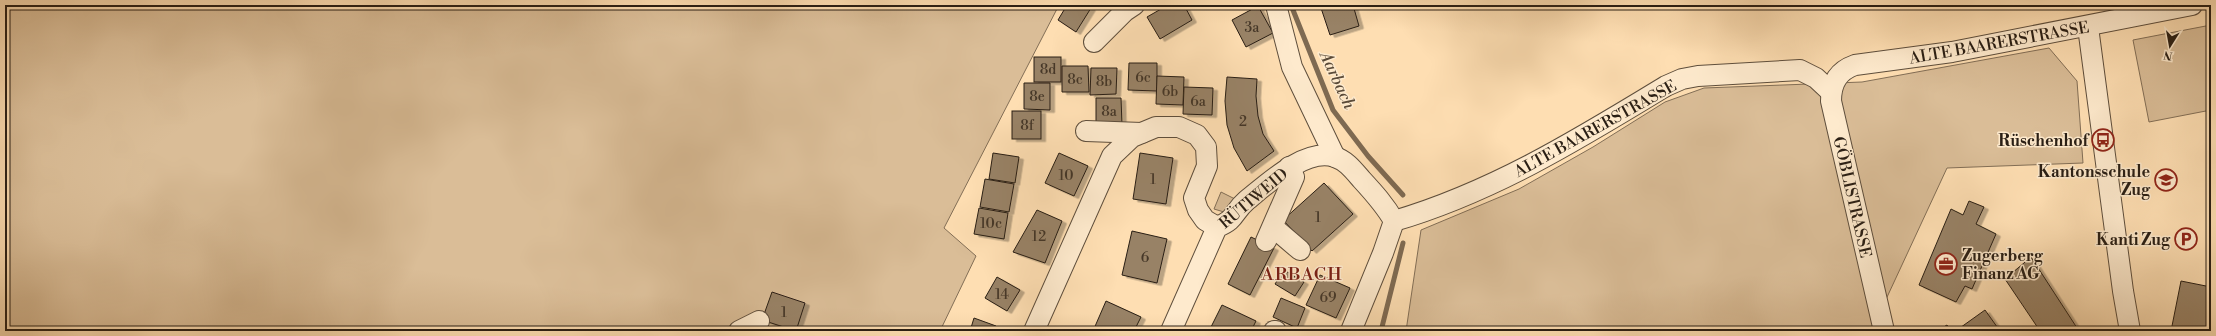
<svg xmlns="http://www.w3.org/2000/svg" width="2216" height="336" font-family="'Libre Bodoni',serif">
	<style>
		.green { fill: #dabd97; stroke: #826e56 }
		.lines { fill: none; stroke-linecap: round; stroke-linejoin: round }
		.stream { stroke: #7e6a52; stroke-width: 5 }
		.building { fill: #988266; stroke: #291e14; filter: url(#shadow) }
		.minor-casing { stroke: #5e4e3c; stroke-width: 22 }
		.minor { stroke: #feeacd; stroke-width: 20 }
		.labels { text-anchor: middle; stroke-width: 3; stroke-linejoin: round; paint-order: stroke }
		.number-label { font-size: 14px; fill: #453728 }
		.street-label { font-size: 16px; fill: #291e14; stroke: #feeacd }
		.poi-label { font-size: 16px; font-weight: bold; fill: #291e14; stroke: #feeacd; text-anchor: end }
		.water-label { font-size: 17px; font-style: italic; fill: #5a4a38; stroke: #feeacd }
		.quarter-label { font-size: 18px; letter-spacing: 1px; fill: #7a1f14; stroke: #feeacd }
	</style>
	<defs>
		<filter id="shadow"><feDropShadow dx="4.5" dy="2.5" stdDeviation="0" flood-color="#0004"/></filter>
	</defs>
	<rect width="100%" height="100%" fill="#fedeb2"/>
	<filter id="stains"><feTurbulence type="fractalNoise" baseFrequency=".005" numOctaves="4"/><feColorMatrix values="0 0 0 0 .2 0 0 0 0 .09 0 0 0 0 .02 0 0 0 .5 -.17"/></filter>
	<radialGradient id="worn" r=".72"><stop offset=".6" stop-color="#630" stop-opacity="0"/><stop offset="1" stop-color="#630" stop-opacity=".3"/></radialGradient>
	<g class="green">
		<polygon points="5,5 1059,5 944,228 976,256 940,331 5,331"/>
		<polygon points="2211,25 2211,110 2149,122 2133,40"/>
		<polygon points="2049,48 2077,81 2083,163 1947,168 1875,323 1875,331 1406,331 1421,230 1519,189 1593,147 1665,102 1704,88 1862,82"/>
		<polygon points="1221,192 1237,200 1224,212 1214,209"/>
	</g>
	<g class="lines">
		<g class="stream">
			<polyline points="1291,5 1333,110 1368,156 1403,195"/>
			<polyline points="1381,331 1403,243"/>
		</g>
	</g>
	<g class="building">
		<polygon points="1067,5 1086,5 1091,8 1076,32 1058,20"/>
		<polygon points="1168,5 1184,5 1192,20 1160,39 1147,17"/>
		<polygon points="1320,5 1353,5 1359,26 1330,35"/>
		<polygon points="1258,6 1273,33 1246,47 1232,20"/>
		<rect x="1034" y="57" width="27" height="25"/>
		<polygon points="1129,63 1157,63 1157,91 1128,90"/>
		<polygon points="1062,66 1088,66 1089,92 1062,92"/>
		<polygon points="1091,68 1117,68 1116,94 1090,95"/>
		<polygon points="1157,76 1184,77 1183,105 1156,104"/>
		<polygon points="1227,77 1257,79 1256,96 1258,116 1263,134 1274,151 1247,171 1234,148 1227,125 1225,101"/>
		<polygon points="1024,83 1050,83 1050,110 1024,109"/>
		<polygon points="1184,87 1213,88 1212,115 1183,114"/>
		<polygon points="1096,98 1121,98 1122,125 1096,125"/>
		<rect x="1012" y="111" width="29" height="28"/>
		<polygon points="993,153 1019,157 1015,183 989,179"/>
		<polygon points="1059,153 1088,166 1074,196 1045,183"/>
		<polygon points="1140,153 1173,158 1166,204 1133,199"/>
		<polygon points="985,179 1014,184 1009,212 980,207"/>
		<polygon points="1324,183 1353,214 1312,251 1283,220"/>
		<polygon points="1969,201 1984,207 1976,224 1996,234 1972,289 1965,286 1956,302 1919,285 1951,209 1963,215"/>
		<polygon points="979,208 1008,213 1004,239 974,234"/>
		<polygon points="1037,210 1062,221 1045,263 1013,252"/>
		<polygon points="1132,231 1167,239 1157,283 1122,275"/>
		<polygon points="1251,237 1274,248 1250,295 1228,284"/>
		<polygon points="2031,257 2079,331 2040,331 2005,279"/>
		<polygon points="1284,270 1304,282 1295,296 1275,284"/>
		<polygon points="1320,275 1350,288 1336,318 1306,305"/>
		<polygon points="997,277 1020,290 1007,311 985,298"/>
		<polygon points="2181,281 2211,287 2211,331 2171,331"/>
		<polygon points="772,292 805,303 796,331 762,320"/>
		<polygon points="1281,298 1305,308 1297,328 1273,317"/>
		<polygon points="1106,301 1141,317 1134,331 1093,331"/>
		<polygon points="1222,305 1256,321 1251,331 1209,331"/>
		<polygon points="1985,310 2000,331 1957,331 1957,330"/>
		<polygon points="974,318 996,326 995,331 970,331"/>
		<polygon points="1947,325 1951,331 1937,331"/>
	</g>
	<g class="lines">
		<g class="minor-casing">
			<g id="minor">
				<polyline points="1276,5 1292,67 1335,157"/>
				<polyline points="2088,27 2123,291 2130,331"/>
				<polyline points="1094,42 1125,11 1134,5"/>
				<polyline points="1086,131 1142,133"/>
				<path d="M1394,221C1493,192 1579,139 1666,86L1682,79L1698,76L1800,70L1816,78L1831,92"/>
				<polyline points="1273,227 1300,250"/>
				<polyline points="1266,241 1294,177 1289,167"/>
				<polyline points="739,331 759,321"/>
				<polyline points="1034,331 1112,156 1132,137 1156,127 1179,127 1197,135 1206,147 1207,166 1194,198 1198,210 1205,220 1217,227"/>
				<path d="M1171,331L1217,227C1236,220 1233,212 1246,201C1267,184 1306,147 1335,157C1347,161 1354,171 1362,180C1374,193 1385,205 1394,221"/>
				<polyline points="1274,331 1276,331"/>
				<polyline points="1351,331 1383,253 1394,221"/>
				<path d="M1884,331L1831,101C1831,83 1838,71 1855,65L1952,52L2192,5"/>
			</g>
		</g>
		<use href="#minor" class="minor"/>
	</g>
	<defs>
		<g id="bus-ring" transform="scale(1.15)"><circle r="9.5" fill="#feeacd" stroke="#8f2418" stroke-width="1.5"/><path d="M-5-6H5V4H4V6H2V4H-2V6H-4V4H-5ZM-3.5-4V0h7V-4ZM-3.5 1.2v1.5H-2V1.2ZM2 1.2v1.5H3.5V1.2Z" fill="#8f2418"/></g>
		<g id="school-ring" transform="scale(1.15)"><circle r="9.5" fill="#feeacd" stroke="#8f2418" stroke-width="1.5"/><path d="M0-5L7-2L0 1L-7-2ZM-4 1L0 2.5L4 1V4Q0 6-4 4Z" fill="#8f2418"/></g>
		<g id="parking-ring" transform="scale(1.15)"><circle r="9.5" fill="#feeacd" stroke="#8f2418" stroke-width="1.5"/><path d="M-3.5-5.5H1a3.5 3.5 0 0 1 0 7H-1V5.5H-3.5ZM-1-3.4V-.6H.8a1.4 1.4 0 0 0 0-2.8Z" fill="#8f2418"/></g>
		<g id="office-ring" transform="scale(1.15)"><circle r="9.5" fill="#feeacd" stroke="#8f2418" stroke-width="1.5"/><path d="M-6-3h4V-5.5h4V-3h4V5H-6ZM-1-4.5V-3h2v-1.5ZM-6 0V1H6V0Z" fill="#8f2418"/></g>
	</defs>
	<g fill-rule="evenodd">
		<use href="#bus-ring" x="2103" y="140"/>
		<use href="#school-ring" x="2166" y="180"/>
		<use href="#parking-ring" x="2186" y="239"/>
		<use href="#office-ring" x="1946" y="264"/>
	</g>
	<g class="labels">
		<g class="number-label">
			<text x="1252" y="32">3a</text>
			<text x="1048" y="74">8d</text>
			<text x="1143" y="82">6c</text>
			<text x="1075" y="84">8c</text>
			<text x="1104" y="86">8b</text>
			<text x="1170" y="96">6b</text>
			<text x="1037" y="101">8e</text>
			<text x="1198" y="106">6a</text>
			<text x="1109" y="116">8a</text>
			<text x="1243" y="126">2</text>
			<text x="1027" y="130">8f</text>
			<text x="1066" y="180">10</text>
			<text x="1153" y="184">1</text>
			<text x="1318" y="222">1</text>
			<text x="991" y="228">10c</text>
			<text x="1039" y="241">12</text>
			<text x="1145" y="262">6</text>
			<text x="1002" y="299">14</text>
			<text x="1328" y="302">69</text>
			<text x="784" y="317">1</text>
		</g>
		<g class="street-label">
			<text transform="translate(1999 42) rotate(-10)" y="6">ALTE BAARERSTRASSE</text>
			<text transform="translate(1595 128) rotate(-29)" y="6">ALTE BAARERSTRASSE</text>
			<text transform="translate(1853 197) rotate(77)" y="6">GÖBLISTRASSE</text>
			<text transform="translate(1253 198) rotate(-40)" y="6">RÜTIWEID</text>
		</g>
		<g class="poi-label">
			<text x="2088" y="146">Rüschenhof</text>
			<text x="2150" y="177">Kantonsschule<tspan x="2150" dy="18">Zug</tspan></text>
			<text x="2170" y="245">Kanti Zug</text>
			<text x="1962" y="261" text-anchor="start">Zugerberg<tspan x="1962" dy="18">Finanz AG</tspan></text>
		</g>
		<g class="water-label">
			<text transform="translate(1338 80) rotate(65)" y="6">Aarbach</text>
		</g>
		<g class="quarter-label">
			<text x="1302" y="280">ARBACH</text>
		</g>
	</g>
	<rect width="2216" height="336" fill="none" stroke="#fedeb2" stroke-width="20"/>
	<rect x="6" y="6" width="2204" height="324" fill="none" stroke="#291e14" stroke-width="2"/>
	<rect x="10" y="10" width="2196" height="316" fill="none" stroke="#291e14"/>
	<g transform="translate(2170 46) rotate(191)" stroke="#feeacd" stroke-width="3" paint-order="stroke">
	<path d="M0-3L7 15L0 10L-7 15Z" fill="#291e14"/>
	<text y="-6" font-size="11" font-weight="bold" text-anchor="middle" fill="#291e14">N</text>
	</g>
	<rect width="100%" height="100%" filter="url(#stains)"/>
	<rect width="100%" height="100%" fill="url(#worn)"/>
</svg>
